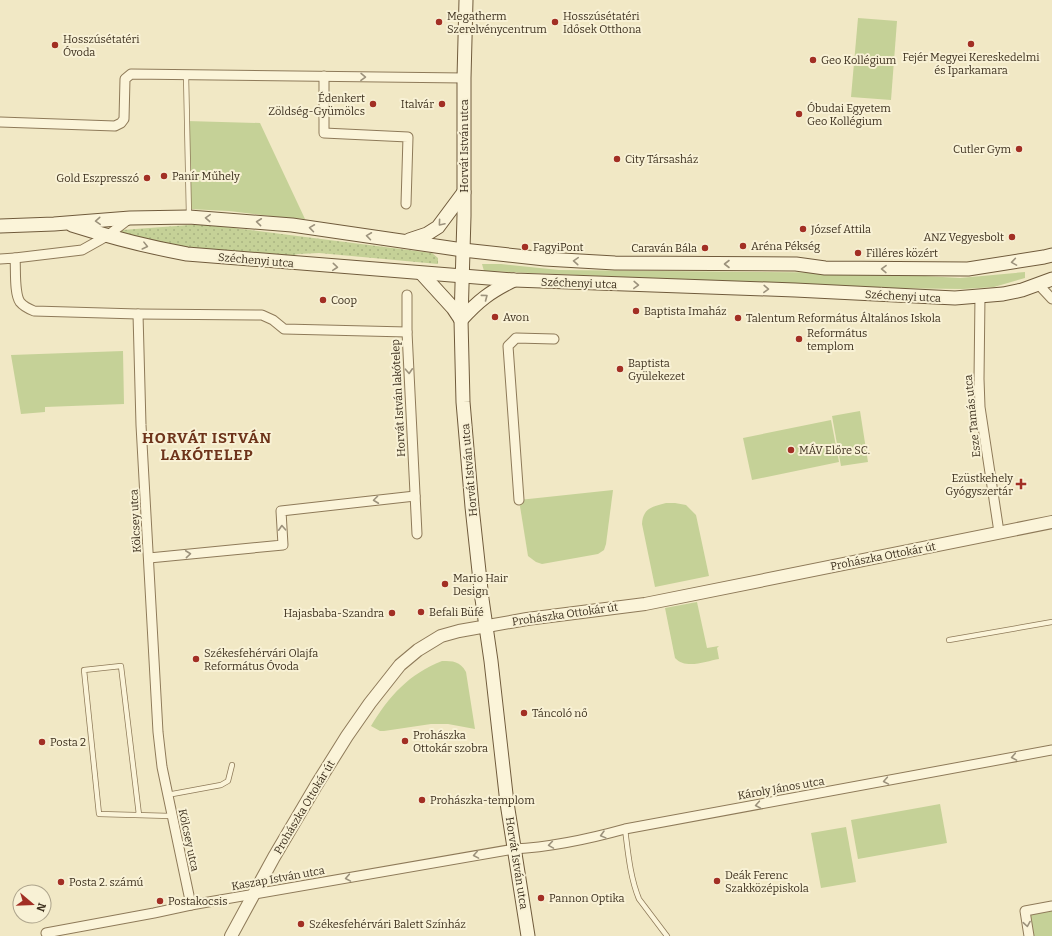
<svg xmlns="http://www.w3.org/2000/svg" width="1052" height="936" font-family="Bitter,serif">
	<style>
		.grass { fill: url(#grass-dots) }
		.park { fill: #c5d197 }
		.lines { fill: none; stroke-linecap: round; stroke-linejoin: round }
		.service-casing { stroke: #8e7a59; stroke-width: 6 }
		.minor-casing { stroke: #8e7a59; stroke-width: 11 }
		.tertiary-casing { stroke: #8e7a59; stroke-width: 14 }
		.secondary-casing { stroke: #705b3c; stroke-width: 15 }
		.service { stroke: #fbf4d9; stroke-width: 4.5 }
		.minor { stroke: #fbf4d9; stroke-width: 9 }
		.tertiary { stroke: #fbf4d9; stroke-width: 12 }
		.secondary { stroke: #fbf4d9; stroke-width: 13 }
		.oneway { stroke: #9c927c }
		.poi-dot { fill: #a22f24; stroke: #f8f1d5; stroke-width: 1.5 }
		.labels { text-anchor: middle; stroke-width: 4; stroke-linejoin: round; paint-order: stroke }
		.poi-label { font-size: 11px; fill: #3d301e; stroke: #f8f1d5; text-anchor: start }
		.street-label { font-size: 11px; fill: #3d301e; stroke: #f8f1d5 }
		.district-label { font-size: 15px; font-weight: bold; letter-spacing: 1px; fill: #6d331a; stroke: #f8f1d5 }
	</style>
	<defs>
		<pattern id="grass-dots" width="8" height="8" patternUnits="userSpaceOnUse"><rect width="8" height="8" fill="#c5d197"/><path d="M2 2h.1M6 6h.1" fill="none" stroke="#aab482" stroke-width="1.8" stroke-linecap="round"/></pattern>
	</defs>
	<rect width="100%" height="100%" fill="#f1e8c5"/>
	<polygon class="grass" points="203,224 432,253 438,258 438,264 319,253 298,254 290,256 206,250 168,244 121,233 122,230"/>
	<g class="park">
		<polygon points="858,18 897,21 891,100 851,97"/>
		<polygon points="187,121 260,123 305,219 287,218 229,211 189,209"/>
		<polygon points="482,264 501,264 559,270 872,273 960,278 1025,272 1025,278 994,287 963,289 882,288 484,271"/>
		<polygon points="123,351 124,404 45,407 45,412 21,414 11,355"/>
		<polygon points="860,411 868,462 841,466 832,416"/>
		<polygon points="831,420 839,462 752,480 743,438"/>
		<polygon points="613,490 606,544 604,550 598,554 542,564 536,562 528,556 519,500"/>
		<path d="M666,503H675L686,505L696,515L709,576L655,587L642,524C643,508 652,507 666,503Z"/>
		<path d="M697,602L707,648L719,646L717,648L719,659C706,661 686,670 675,658L665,608Z"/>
		<path d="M442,661C453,661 460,661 466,672L475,729L448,724H431L384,731H380L371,726C389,696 409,674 442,661Z"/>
		<polygon points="940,804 947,843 858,859 851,820"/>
		<polygon points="846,827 856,882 821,888 811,833"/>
		<polygon points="1052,906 1052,936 1029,936 1025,911"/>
	</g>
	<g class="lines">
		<g class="service-casing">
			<g id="service">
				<polyline points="186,74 189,217"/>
				<polyline points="949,640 1052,622"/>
				<polyline points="167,795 221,785 228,781 232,765"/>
				<polyline points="139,815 121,666 84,670 99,814 171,816"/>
				<path d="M625,829C628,852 630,877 639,899L667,936"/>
			</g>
		</g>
		<g class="minor-casing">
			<g id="minor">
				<polyline points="324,76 324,133 408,137 406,204"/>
				<polyline points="0,122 115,126 121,123 124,119 125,79 131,74 464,78"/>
				<polyline points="15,258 82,250 107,236 129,219"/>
				<path d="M0,259L15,258C16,270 14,293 20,302C24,307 29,309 34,311L138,314L262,315L273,320L284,329L407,332"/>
				<polyline points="1038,284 1052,299"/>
				<polyline points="407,295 407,332 417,534"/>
				<polyline points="980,296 979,379 980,407 999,532"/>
				<polyline points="138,314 141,425 158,732 162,767 191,905"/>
				<polyline points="519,500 508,346 516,338 554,339"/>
				<polyline points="149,558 283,545 281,511 415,496"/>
				<path d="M46,933L154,913L191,905L514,849C552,847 589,839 625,829L1052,750"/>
				<polyline points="1029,936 1025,911 1052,906"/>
			</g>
		</g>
		<g class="tertiary-casing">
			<polyline id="tertiary" points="231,936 274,857 317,784 347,736 370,703 400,665 418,650 441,636 459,631 527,619 645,604 1052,522"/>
		</g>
		<g class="secondary-casing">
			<g id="secondary">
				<polyline points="466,0 464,78 464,216 461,320 463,402 472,507 482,599 491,661 507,803 528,936"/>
				<path d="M72,225C110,237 148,247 187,254L514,280L795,290L955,298L1003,294L1022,290L1052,279"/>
				<polyline points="0,226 54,224 130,218 189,217 292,225 463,250 545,259 615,263 796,264 825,268 968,269 1044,257 1052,255"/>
				<polyline points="409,240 427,234 438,227 464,192"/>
				<polyline points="422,274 453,308 461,320"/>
				<path d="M461,320C479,300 490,292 514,280"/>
			</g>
		</g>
		<use href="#service" class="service"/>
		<use href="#minor" class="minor"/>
		<use href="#tertiary" class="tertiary"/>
		<use href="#secondary" class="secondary"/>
	</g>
	<defs><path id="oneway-chevron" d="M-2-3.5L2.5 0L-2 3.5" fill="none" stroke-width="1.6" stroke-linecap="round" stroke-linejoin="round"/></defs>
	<g class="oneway">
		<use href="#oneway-chevron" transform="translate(363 77) rotate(1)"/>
		<use href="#oneway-chevron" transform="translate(208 218) rotate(-177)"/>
		<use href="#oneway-chevron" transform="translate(98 221) rotate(176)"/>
		<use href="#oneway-chevron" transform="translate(259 222) rotate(-174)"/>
		<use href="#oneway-chevron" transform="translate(441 223) rotate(130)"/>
		<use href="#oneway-chevron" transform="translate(312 228) rotate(-172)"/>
		<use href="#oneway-chevron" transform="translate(369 236) rotate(-172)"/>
		<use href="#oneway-chevron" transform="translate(145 246) rotate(14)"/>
		<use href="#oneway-chevron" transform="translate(576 261) rotate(-176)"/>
		<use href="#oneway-chevron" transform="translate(1014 262) rotate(171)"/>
		<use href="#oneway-chevron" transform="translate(727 264) rotate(-180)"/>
		<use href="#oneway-chevron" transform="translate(335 267) rotate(5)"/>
		<use href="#oneway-chevron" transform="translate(884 269) rotate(-179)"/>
		<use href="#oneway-chevron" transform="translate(636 285) rotate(2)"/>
		<use href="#oneway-chevron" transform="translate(766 289) rotate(2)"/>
		<use href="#oneway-chevron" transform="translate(485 297) rotate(-37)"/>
		<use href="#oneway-chevron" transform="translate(409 371) rotate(87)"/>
		<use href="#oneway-chevron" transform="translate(376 500) rotate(173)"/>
		<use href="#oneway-chevron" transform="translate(282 528) rotate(-93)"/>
		<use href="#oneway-chevron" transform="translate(188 554) rotate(-6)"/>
		<use href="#oneway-chevron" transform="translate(1014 757) rotate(170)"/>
		<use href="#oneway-chevron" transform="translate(886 781) rotate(170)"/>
		<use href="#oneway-chevron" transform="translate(758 805) rotate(170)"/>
		<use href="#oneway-chevron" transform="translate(603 835) rotate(165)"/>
		<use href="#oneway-chevron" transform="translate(551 845) rotate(171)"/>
		<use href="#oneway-chevron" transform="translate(476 855) rotate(170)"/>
		<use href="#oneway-chevron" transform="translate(348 878) rotate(170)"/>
		<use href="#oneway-chevron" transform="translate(1027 924) rotate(81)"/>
	</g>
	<g class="poi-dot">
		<circle cx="439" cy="22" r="4"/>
		<circle cx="555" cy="22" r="4"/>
		<circle cx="971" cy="44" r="4"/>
		<circle cx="55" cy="45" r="4"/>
		<circle cx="813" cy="60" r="4"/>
		<circle cx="373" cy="104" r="4"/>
		<circle cx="442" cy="104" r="4"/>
		<circle cx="799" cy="114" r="4"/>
		<circle cx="1019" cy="149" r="4"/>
		<circle cx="617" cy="159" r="4"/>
		<circle cx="164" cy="176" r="4"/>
		<circle cx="147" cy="178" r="4"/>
		<circle cx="803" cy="229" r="4"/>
		<circle cx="1012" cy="237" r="4"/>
		<circle cx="743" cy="246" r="4"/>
		<circle cx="525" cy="247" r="4"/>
		<circle cx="705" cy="248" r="4"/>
		<circle cx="858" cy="253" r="4"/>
		<circle cx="323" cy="300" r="4"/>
		<circle cx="636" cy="311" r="4"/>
		<circle cx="495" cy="317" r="4"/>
		<circle cx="738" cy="318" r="4"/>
		<circle cx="799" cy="339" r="4"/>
		<circle cx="620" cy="369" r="4"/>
		<circle cx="791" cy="450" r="4"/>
		<path d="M1019 478h4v4h4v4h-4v4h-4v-4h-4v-4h4z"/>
		<circle cx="445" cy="584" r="4"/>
		<circle cx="421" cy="612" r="4"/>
		<circle cx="392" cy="613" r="4"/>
		<circle cx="196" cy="659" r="4"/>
		<circle cx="524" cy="713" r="4"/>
		<circle cx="405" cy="741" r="4"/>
		<circle cx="42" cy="742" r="4"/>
		<circle cx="422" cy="800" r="4"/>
		<circle cx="717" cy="881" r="4"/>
		<circle cx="61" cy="882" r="4"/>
		<circle cx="541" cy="898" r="4"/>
		<circle cx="160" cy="901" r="4"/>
		<circle cx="301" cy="924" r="4"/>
	</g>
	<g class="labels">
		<g class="poi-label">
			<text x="447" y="20">Megatherm<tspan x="447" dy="13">Szerelvénycentrum</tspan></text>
			<text x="563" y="20">Hosszúsétatéri<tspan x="563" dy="13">Idősek Otthona</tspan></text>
			<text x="63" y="43">Hosszúsétatéri<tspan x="63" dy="13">Óvoda</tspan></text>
			<text x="971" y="61" text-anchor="middle">Fejér Megyei Kereskedelmi<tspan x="971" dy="13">és Iparkamara</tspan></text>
			<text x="821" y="64">Geo Kollégium</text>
			<text x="365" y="102" text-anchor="end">Édenkert<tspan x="365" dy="13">Zöldség-Gyümölcs</tspan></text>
			<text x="434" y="108" text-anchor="end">Italvár</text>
			<text x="807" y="112">Óbudai Egyetem<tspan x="807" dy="13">Geo Kollégium</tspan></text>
			<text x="1011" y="153" text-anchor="end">Cutler Gym</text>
			<text x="625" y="163">City Társasház</text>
			<text x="172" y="180">Panír Műhely</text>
			<text x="139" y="182" text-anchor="end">Gold Eszpresszó</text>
			<text x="811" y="233">József Attila</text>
			<text x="1004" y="241" text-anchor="end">ANZ Vegyesbolt</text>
			<text x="751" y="250">Aréna Pékség</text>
			<text x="533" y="251">FagyiPont</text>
			<text x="697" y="252" text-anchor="end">Caraván Bála</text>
			<text x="866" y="257">Filléres közért</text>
			<text x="331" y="304">Coop</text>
			<text x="644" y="315">Baptista Imaház</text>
			<text x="503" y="321">Avon</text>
			<text x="746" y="322">Talentum Református Általános Iskola</text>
			<text x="807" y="337">Református<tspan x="807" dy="13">templom</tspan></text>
			<text x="628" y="367">Baptista<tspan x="628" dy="13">Gyülekezet</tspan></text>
			<text x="799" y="454">MÁV Előre SC.</text>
			<text x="1013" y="482" text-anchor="end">Ezüstkehely<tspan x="1013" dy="13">Gyógyszertár</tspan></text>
			<text x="453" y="582">Mario Hair<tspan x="453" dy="13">Design</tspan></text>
			<text x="429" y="616">Befali Büfé</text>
			<text x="384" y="617" text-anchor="end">Hajasbaba-Szandra</text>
			<text x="204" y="657">Székesfehérvári Olajfa<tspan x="204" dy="13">Református Óvoda</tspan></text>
			<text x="532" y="717">Táncoló nő</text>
			<text x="413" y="739">Prohászka<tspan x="413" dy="13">Ottokár szobra</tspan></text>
			<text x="50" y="746">Posta 2</text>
			<text x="430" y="804">Prohászka-templom</text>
			<text x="725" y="879">Deák Ferenc<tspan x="725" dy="13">Szakközépiskola</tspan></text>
			<text x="69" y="886">Posta 2. számú</text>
			<text x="549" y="902">Pannon Optika</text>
			<text x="168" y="905">Postakocsis</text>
			<text x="309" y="928">Székesfehérvári Balett Színház</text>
		</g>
		<g class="street-label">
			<text transform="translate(464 146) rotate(-90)" y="4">Horvát István utca</text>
			<text transform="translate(256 260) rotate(5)" y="4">Széchenyi utca</text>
			<text transform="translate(579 283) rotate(2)" y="4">Széchenyi utca</text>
			<text transform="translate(903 296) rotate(3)" y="4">Széchenyi utca</text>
			<text transform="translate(398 398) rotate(-93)" y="4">Horvát István lakótelep</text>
			<text transform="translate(972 416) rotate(-96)" y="4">Esze Tamás utca</text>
			<text transform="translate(469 470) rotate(-95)" y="4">Horvát István utca</text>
			<text transform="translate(135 521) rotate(-93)" y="4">Kölcsey utca</text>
			<text transform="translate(883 556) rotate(-11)" y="4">Prohászka Ottokár út</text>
			<text transform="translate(565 614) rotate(-8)" y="4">Prohászka Ottokár út</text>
			<text transform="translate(781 788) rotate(-10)" y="4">Károly János utca</text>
			<text transform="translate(304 807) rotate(-59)" y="4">Prohászka Ottokár út</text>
			<text transform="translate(189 840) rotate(78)" y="4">Kölcsey utca</text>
			<text transform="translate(517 863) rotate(81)" y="4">Horvát István utca</text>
			<text transform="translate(278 878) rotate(-10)" y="4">Kaszap István utca</text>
		</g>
		<g class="district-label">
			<text x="207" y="443">HORVÁT ISTVÁN<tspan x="207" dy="17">LAKÓTELEP</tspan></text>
		</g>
	</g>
	<g transform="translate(32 904) rotate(109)"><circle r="19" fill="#f8f1d5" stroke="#ada48c"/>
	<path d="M0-3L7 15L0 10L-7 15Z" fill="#a22f24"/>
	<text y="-6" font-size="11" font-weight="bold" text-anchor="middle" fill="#3d301e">N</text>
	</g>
</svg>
